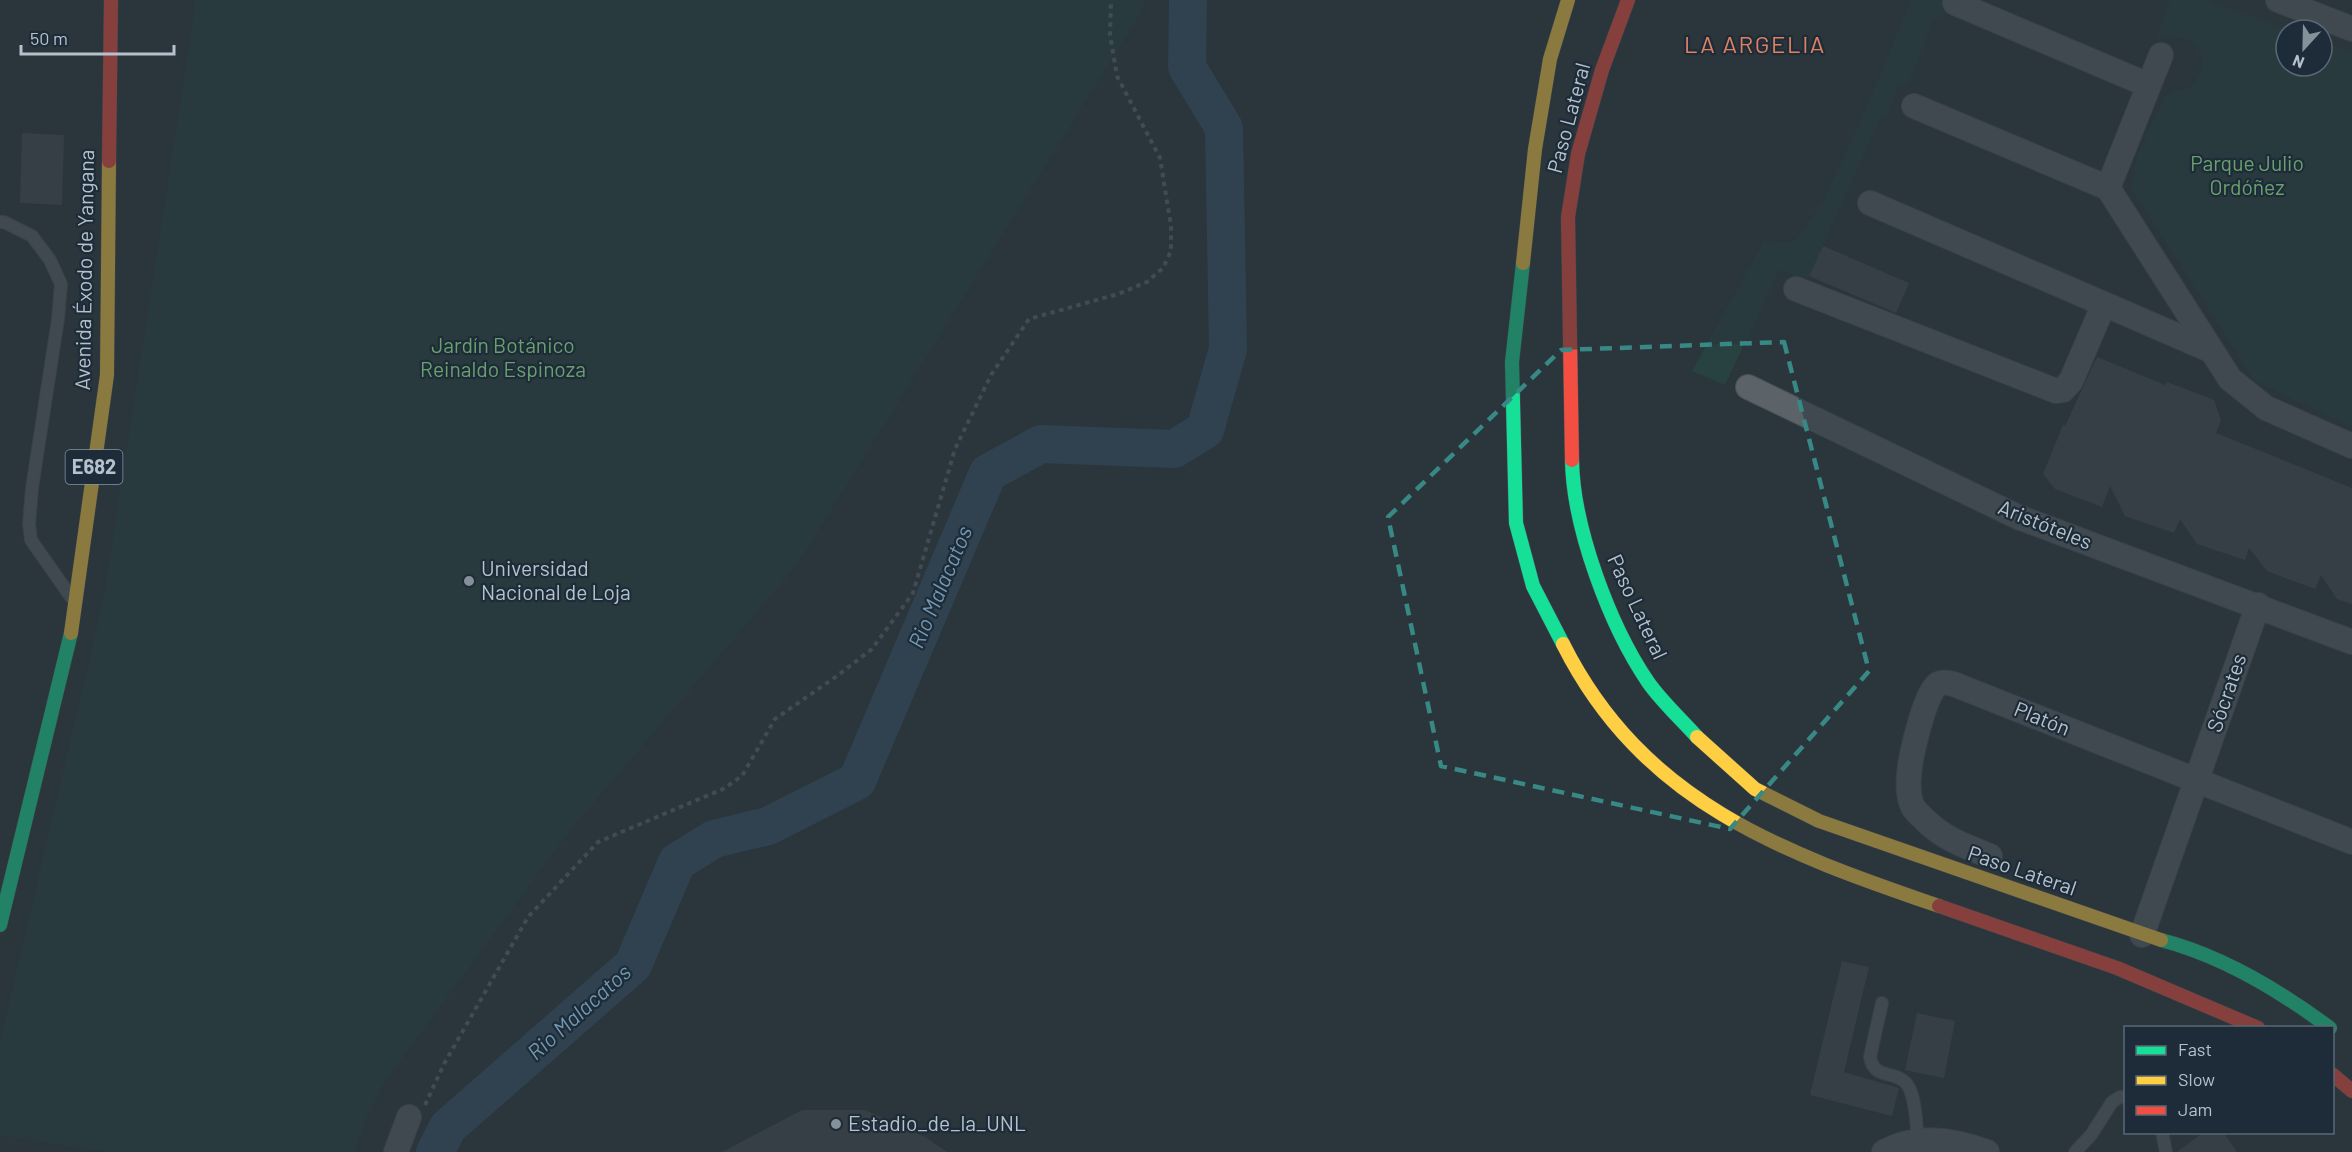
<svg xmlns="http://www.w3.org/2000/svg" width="2352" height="1152" font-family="Barlow,sans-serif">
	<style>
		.green { fill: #274241 }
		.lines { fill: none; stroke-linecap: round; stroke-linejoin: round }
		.river { stroke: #355267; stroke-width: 38 }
		.building { fill: #434c51 }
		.lane-casing { stroke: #495156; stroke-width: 14 }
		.street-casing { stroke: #495156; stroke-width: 26 }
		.fast-casing { stroke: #495258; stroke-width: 15 }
		.slow-casing { stroke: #495258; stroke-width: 15 }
		.jam-casing { stroke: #495258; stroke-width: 15 }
		.path { stroke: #5e676c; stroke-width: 4; stroke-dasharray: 4.5 4.5; stroke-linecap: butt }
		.lane { stroke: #5b6369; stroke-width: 12 }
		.street { stroke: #5b6369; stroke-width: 24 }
		.fast { stroke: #16e098; stroke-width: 14 }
		.slow { stroke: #ffcf43; stroke-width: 14 }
		.jam { stroke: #f24e42; stroke-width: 14 }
		.marked { fill: none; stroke: #388986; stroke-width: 4.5; stroke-dasharray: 12 8; stroke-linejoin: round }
		.poi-dot { fill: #85919a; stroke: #1d2c38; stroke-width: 2 }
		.labels { text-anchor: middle; stroke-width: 4.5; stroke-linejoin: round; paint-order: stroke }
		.shield { fill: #1d2c38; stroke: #8795a0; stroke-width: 1.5 }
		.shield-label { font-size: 20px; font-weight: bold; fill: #b5c2cd }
		.street-label { font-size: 21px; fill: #b5c2cd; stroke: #1d2c38 }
		.park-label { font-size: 21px; fill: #6aa06e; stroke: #1d2c38 }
		.poi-label { font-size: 21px; fill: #b5c2cd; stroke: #1d2c38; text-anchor: start }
		.water-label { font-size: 22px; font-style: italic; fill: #7298b2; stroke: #1d2c38 }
		.quarter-label { font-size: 24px; letter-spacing: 1.5px; fill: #df815e; stroke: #1d2c38 }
	</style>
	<rect width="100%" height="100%" fill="#2b353c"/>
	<g class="green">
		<polygon points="195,0 1145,0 1141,12 796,566 571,829 383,1084 365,1121 354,1152 108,1152 0,1135 0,1043 104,597 192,28"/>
		<polygon points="1911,0 1949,0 1942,20 1934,19 1907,87 1899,85 1887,116 1881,116 1807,280 1779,270 1725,385 1692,371 1763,243 1795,242 1824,200 1867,107"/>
		<path d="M2170,0H2207L2289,30H2286V66H2322V42L2352,53V428L2254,380L2131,188L2137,156L2165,97L2176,91L2191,87C2206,68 2206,60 2192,40L2171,36L2157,38Z"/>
	</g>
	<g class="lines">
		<polyline class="river" points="435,1152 448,1127 633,965 677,862 714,839 768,826 857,781 988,473 1041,444 1174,449 1205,430 1228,349 1224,128 1187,67 1188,0"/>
	</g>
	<g class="building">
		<polygon points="22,133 64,135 62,205 20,203"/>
		<polygon points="1823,246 1909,283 1896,313 1809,276"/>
		<polygon points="2097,357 2165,385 2167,382 2214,400 2221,420 2216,433 2352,488 2352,604 2337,599 2321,575 2315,589 2267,571 2249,548 2245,560 2197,544 2180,519 2174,533 2125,516 2110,486 2102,507 2055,489 2043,474 2063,425 2065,426"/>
		<polygon points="1842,961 1869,967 1844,1072 1899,1088 1892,1116 1810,1095"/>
		<polygon points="1917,1013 1955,1021 1944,1078 1905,1070"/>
		<polygon points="802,1110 865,1110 925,1137 947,1152 722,1152"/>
		<polygon points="2204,1132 2223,1132 2237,1152 2177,1152"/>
	</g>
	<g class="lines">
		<g class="lane-casing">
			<g id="lane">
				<polyline points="0,222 4,222 32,236 50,260 61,284 58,319 32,488 29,524 31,540 71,597"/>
				<path d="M1882,1003L1870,1057C1874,1080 1894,1070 1906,1083C1916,1094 1916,1125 1918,1140"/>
				<polyline points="2162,1132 2166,1152"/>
				<polyline points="2075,1152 2091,1135 2112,1102 2120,1097 2126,1097"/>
			</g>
		</g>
		<g class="street-casing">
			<g id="street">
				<polyline points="2278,0 2352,29"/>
				<polyline points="1955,3 2148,85"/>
				<polyline points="1914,106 2108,188 2230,379 2266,408 2352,446"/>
				<polyline points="2108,188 2161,55"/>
				<polyline points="1870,203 2104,304"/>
				<polyline points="1796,289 2056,391 2063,390 2071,381 2104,304 2210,350"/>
				<polyline points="1748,387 2018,517 2352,642"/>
				<path d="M1990,856C1965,846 1944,839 1925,820C1921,816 1916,812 1913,807C1908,797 1908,786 1909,775C1910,759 1925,691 1938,684C1944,681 1950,683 1956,685L2352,842"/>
				<polyline points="2142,935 2258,605"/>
				<polyline points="396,1152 409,1117"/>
				<path d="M1884,1152C1918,1134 1952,1139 1987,1152"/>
			</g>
		</g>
		<g class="fast-casing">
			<g id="fast">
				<polyline points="1523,263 1512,362 1516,523 1533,586 1563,644"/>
				<path d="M1572,460C1573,528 1610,626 1648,682C1662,702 1681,719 1697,737"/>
				<polyline points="0,925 71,633"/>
				<path d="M2161,940C2223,956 2279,990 2330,1028"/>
			</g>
		</g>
		<g class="slow-casing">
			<g id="slow">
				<polyline points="1523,263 1535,149 1550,59 1568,0"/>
				<polyline points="71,633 107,375 109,161"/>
				<path d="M1563,644C1643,803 1782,852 1939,906"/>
				<polyline points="1697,737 1755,789 1819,821 2161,940"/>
			</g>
		</g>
		<g class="jam-casing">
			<g id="jam">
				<polyline points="109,161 111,0"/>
				<polyline points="1572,460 1568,217 1578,154 1602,70 1628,0"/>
				<polyline points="1939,906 2117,968 2258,1028"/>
				<polyline points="2332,1074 2352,1091"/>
			</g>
		</g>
		<polyline class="path" points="425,1105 444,1064 528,917 598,842 723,789 742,776 775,719 837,676 872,649 913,593 955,449 991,375 1029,319 1118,294 1147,282 1163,268 1171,251 1171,226 1160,158 1117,76 1110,35 1111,0"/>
		<use href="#lane" class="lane"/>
		<use href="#street" class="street"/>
		<use href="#fast" class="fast"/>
		<use href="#slow" class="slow"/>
		<use href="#jam" class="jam"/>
	</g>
	<path d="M0 0H2352V1152H0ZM1784,342L1869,671L1730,829L1441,766L1388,517L1561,350Z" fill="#2b353c" fill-opacity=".55" fill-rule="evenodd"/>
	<path class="marked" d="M1784,342L1869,671L1730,829L1441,766L1388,517L1561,350Z"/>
	<g class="poi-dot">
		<circle cx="469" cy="581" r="6"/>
		<circle cx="836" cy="1124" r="6"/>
	</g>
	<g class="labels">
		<rect class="shield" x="65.5" y="450" width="57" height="34" rx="4.5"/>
		<g class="shield-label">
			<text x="94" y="474">E682</text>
		</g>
		<g class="street-label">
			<text transform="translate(1569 118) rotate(-75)" y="7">Paso Lateral</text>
			<text transform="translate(85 270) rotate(-89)" y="7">Avenida Éxodo de Yangana</text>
			<text transform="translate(2045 525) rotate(22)" y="7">Aristóteles</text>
			<text transform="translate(1637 607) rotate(65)" y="7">Paso Lateral</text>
			<text transform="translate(2227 693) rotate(-71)" y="7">Sócrates</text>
			<text transform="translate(2042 719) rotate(22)" y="7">Platón</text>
			<text transform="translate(2022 871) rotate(19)" y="7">Paso Lateral</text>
		</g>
		<g class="park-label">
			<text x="2247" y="171">Parque Julio<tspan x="2247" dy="24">Ordóñez</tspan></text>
			<text x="503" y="353">Jardín Botánico<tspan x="503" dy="24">Reinaldo Espinoza</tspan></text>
		</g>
		<g class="poi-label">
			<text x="481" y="576">Universidad<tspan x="481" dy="24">Nacional de Loja</tspan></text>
			<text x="848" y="1131">Estadio_de_la_UNL</text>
		</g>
		<g class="water-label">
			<text transform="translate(940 587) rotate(-67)" y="8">Rio Malacatos</text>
			<text transform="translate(579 1012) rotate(-42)" y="8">Rio Malacatos</text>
		</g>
		<g class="quarter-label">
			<text x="1755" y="53">LA ARGELIA</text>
		</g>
	</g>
	<rect x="2124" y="1026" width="210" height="108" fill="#1d2c38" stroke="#5a6874" stroke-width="1.5"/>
	<rect x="2136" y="1046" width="30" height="9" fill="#16e098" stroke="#5a6874" stroke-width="1.5"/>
	<text x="2178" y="1056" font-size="18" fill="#b5c2cd">Fast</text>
	<rect x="2136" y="1076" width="30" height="9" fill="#ffcf43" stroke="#5a6874" stroke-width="1.5"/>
	<text x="2178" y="1086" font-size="18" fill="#b5c2cd">Slow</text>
	<rect x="2136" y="1106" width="30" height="9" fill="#f24e42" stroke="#5a6874" stroke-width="1.5"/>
	<text x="2178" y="1116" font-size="18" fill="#b5c2cd">Jam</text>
	<g transform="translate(2304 48) rotate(202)"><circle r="28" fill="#1d2c38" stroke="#5a6874" stroke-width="1.5"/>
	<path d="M0-4.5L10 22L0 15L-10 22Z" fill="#85919a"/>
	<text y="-9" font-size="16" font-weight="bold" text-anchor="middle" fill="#b5c2cd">N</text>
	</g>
	<path d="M21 45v9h153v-9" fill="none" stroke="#b5c2cd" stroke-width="3"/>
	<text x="30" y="45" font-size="18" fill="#b5c2cd" stroke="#1d2c38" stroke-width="4.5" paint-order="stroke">50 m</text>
</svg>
